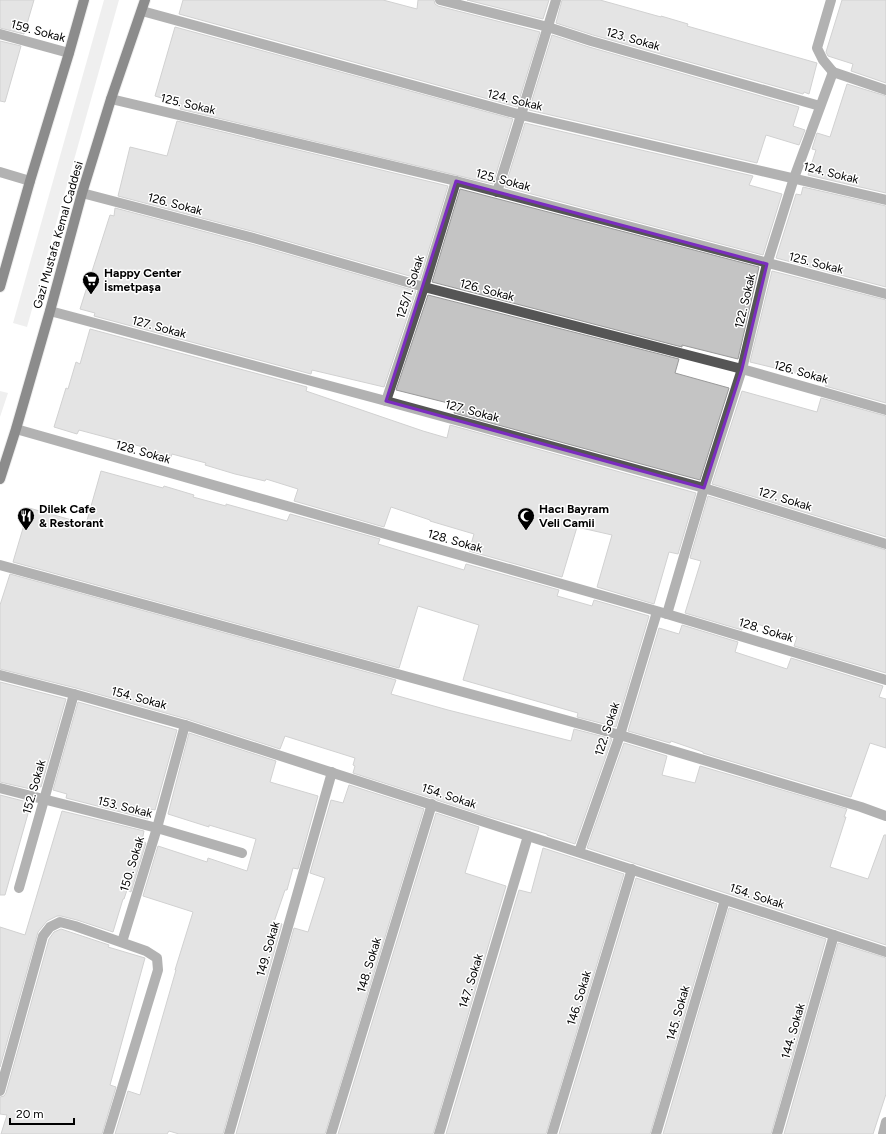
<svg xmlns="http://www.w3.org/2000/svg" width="886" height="1134" font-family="Figtree,sans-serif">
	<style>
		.green { fill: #dcdcdc }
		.building { fill: #c4c4c4; stroke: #999 }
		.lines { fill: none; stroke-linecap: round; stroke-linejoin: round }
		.major-casing { stroke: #dbdbdb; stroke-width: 12 }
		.minor { stroke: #555; stroke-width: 10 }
		.major { stroke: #000; stroke-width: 10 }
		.marked { fill: none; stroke: #7b2cbf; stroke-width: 3; stroke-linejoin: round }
		.labels { text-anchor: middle; stroke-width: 3; stroke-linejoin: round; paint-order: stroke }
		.street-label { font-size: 12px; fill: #000; stroke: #fff }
		.poi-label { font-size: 12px; font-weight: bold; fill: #000; stroke: #fff; text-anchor: start }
	</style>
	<rect width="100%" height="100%" fill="#fff"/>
	<g class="green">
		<polygon points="104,0 119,0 27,327 13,323"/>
		<polygon points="0,391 8,393 0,417"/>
	</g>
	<g class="building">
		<polygon points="0,0 34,0 24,34 0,28"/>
		<polygon points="183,0 383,0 417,9 418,0 434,0 435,4 438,6 540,32 517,107 179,14"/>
		<polygon points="467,0 549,0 543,19"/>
		<polygon points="562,0 600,0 661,17 661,16 688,24 687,26 817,63 809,94 804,92 803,94 593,35 556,23"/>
		<polygon points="842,0 886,0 886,83 851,71 853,64 828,56 826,52"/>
		<polygon points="175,27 513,119 493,184 180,109 182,104 155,96"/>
		<polygon points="552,35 589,47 799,107 793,126 805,130 799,145 766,135 757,163 529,110"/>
		<polygon points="0,41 21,46 5,102 0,101"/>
		<polygon points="847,84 886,96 886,193 808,175 816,150 812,149 817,133 830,137"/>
		<polygon points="177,121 448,186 420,279 259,233 118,196 130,147 167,156"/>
		<polygon points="525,123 753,176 749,185 782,194 763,255 505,187"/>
		<polygon points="803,187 886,206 886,287 776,258 796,194 801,195"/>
		<polygon points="460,189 759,267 738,359 682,345 682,347 432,282"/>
		<polygon points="115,208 255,245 416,291 384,387 312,370 311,374 94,316 95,313 80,309 110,215 114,216"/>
		<polygon points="772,271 886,300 886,403 825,386 826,382 804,375 750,362"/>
		<polygon points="428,295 679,359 675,373 729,388 700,480 454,413 456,405 396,390"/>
		<polygon points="90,329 307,387 306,391 423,431 447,438 450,425 696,493 678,554 669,552 654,604 597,587 612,535 577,527 562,577 469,551 474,534 430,521 430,520 391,507 384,527 294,501 298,489 266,479 265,481 235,474 205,465 206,463 172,454 171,457 142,448 143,447 79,430 77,434 54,427 66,388 68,389 76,362 80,364"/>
		<polygon points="742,391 817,412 821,398 886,416 886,537 712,484"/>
		<polygon points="101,471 163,488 164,486 194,495 193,497 226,506 226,504 287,521 290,514 380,539 378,544 464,570 466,564 559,590 557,596 592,606 594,600 649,616 616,727 577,717 578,713 463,680 479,625 418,606 399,668 13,562 29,508 86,524"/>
		<polygon points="708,496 886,550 886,673 794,646 797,637 745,620 742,630 685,613 701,561 690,558"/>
		<polygon points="10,574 396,680 391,694 448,710 571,741 574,729 612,739 575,844 547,835 547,834 483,815 437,800 434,798 431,798 353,773 355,766 353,765 355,758 285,736 280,749 187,719 76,688 0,669 0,605"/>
		<polygon points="682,625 738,642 735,652 787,669 791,658 883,686 879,697 886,699 886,748 870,743 851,797 703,753 703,752 671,741 670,743 628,731 659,628 679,634"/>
		<polygon points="0,682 66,699 41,787 36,786 35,790 0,782"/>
		<polygon points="78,702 177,730 155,810 150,809 148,819 66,798 67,794 53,790"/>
		<polygon points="189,733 276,761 270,782 318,796 298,869 293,868 287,890 285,890 274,922 282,924 223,1134 179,1134 169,1131 167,1134 115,1134 128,1091 140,1095 176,970 175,970 193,912 143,896 158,846 207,862 208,858 247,871 256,839 209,825 209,827 168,814"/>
		<polygon points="624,743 667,756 662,775 695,783 700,766 847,809 844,817 846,817 830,867 868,879 884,835 886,835 886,945 587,848"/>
		<polygon points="349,785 424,809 325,1134 236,1134 294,928 308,932 325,878 310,873 331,800 343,803"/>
		<polygon points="0,795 31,803 5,895 0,895"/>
		<polygon points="62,811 144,831 142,841 146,843 131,892 127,890 124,899 123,899 113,932 77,920 61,916 57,916 47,921 38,932 0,1067 0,927 25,935"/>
		<polygon points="436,813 479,827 465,873 506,886 433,1134 338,1134"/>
		<polygon points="543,848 624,874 546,1134 446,1134 519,890 531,893"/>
		<polygon points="636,878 717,904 650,1134 559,1134"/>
		<polygon points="729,908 826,939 771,1134 663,1134"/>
		<polygon points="61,929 109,945 108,947 145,958 110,1085 116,1087 102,1134 1,1134 7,1115 0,1114 0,1097 4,1096 6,1093 49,939 54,932"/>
		<polygon points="838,943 886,958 886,1094 873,1134 784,1134"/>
	</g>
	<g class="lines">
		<g class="major-casing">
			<g id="major">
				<polyline points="0,287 30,181 69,53 84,0"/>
				<polyline points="0,479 16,429 50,311 82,193 111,99 145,0"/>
			</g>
		</g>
		<g class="minor">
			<polyline points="440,0 548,27 591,41 820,106"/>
			<polyline points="831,0 817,48 823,60 833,72"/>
			<polyline points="142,11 521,115 886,200"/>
			<polyline points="0,34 69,53"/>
			<polyline points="833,72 886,90"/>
			<polyline points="111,99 456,181 886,294"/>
			<polyline points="0,172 30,181"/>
			<polyline points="497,192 521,115 556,0"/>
			<polyline points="82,193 257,239 424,287 742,369 886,410"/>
			<polyline points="50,311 386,401 704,488 886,544"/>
			<polyline points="386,401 424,287 456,181"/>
			<polyline points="16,429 667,614 886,680"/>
			<polyline points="0,565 620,735 861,807 886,816"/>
			<polyline points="667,614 704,488 742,369 767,264 794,178 833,72"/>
			<polyline points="0,675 74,694 185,725 886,952"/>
			<polyline points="0,788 157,828 242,853"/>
			<polyline points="579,852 620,735 657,612"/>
			<polyline points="19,888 74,694"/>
			<polyline points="122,942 157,828 185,725"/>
			<polyline points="0,1091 43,936 50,927 60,922 75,926 146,951 157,958 158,970 108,1134"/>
			<polyline points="229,1134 332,772"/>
			<polyline points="331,1134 432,804"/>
			<polyline points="439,1134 528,836"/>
			<polyline points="552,1134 632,869"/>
			<polyline points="656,1134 725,900"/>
			<polyline points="777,1134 834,935"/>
			<polyline points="883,1134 886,1122"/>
		</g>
		<use href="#major" class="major"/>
	</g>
	<path d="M0 0H886V1134H0ZM456,181L767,264L742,369L704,488L386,401Z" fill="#fff" fill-opacity=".55" fill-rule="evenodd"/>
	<path class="marked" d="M456,181L767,264L742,369L704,488L386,401Z"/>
	<defs>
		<g id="supermarket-pin" transform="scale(0.9)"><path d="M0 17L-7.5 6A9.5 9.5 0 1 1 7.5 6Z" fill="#000" stroke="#fff"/><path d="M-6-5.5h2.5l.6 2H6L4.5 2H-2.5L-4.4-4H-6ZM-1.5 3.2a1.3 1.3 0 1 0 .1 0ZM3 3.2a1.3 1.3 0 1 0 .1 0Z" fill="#fff"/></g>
		<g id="restaurant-pin" transform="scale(0.9)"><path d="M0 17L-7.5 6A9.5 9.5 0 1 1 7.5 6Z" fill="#000" stroke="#fff"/><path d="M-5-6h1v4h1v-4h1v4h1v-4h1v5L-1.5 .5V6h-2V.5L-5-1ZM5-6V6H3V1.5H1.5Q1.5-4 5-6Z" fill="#fff"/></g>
		<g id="mosque-pin" transform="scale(0.9)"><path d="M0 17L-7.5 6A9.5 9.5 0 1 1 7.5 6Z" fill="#000" stroke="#fff"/><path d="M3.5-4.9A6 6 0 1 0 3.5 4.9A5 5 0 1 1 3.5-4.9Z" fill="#fff"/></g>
	</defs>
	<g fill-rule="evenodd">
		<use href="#supermarket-pin" x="91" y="280"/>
		<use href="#restaurant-pin" x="26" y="516"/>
		<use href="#mosque-pin" x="526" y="516"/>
	</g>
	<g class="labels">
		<g class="street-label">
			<text transform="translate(38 31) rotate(15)" y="4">159. Sokak</text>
			<text transform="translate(633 39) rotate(16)" y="4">123. Sokak</text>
			<text transform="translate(515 100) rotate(14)" y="4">124. Sokak</text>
			<text transform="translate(188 104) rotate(13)" y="4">125. Sokak</text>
			<text transform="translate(831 173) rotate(14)" y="4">124. Sokak</text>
			<text transform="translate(503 180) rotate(15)" y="4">125. Sokak</text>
			<text transform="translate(175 204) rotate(15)" y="4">126. Sokak</text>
			<text transform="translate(58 235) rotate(-74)" y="4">Gazi Mustafa Kemal Caddesi</text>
			<text transform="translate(816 263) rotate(14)" y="4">125. Sokak</text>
			<text transform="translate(410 287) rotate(-72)" y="4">125/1. Sokak</text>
			<text transform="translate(487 290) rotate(15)" y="4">126. Sokak</text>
			<text transform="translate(745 301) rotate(-77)" y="4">122. Sokak</text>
			<text transform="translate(159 327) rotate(15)" y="4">127. Sokak</text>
			<text transform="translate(801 372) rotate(16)" y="4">126. Sokak</text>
			<text transform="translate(472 411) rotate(15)" y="4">127. Sokak</text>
			<text transform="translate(143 452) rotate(16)" y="4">128. Sokak</text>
			<text transform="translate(785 499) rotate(17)" y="4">127. Sokak</text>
			<text transform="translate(455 541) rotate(16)" y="4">128. Sokak</text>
			<text transform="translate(766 630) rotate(17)" y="4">128. Sokak</text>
			<text transform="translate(139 698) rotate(15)" y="4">154. Sokak</text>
			<text transform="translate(607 729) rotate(-72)" y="4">122. Sokak</text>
			<text transform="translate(34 787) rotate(-74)" y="4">152. Sokak</text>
			<text transform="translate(449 796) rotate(18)" y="4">154. Sokak</text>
			<text transform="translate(125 807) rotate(14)" y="4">153. Sokak</text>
			<text transform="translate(132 864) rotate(-73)" y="4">150. Sokak</text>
			<text transform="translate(757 896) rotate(18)" y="4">154. Sokak</text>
			<text transform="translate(268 949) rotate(-74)" y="4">149. Sokak</text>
			<text transform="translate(369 965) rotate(-73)" y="4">148. Sokak</text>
			<text transform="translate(471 981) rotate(-73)" y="4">147. Sokak</text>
			<text transform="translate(579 998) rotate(-73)" y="4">146. Sokak</text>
			<text transform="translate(678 1013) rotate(-74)" y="4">145. Sokak</text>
			<text transform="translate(793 1031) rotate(-74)" y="4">144. Sokak</text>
		</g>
		<g class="poi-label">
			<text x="104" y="277">Happy Center<tspan x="104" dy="14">İsmetpaşa</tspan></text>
			<text x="39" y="513">Dilek Cafe<tspan x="39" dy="14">&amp; Restorant</tspan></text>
			<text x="539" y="513">Hacı Bayram<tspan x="539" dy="14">Veli Camii</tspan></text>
		</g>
	</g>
	<path d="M10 1118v6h64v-6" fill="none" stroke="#000000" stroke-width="2"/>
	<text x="16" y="1118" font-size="12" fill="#000000" stroke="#ffffff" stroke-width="3" paint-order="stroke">20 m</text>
</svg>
